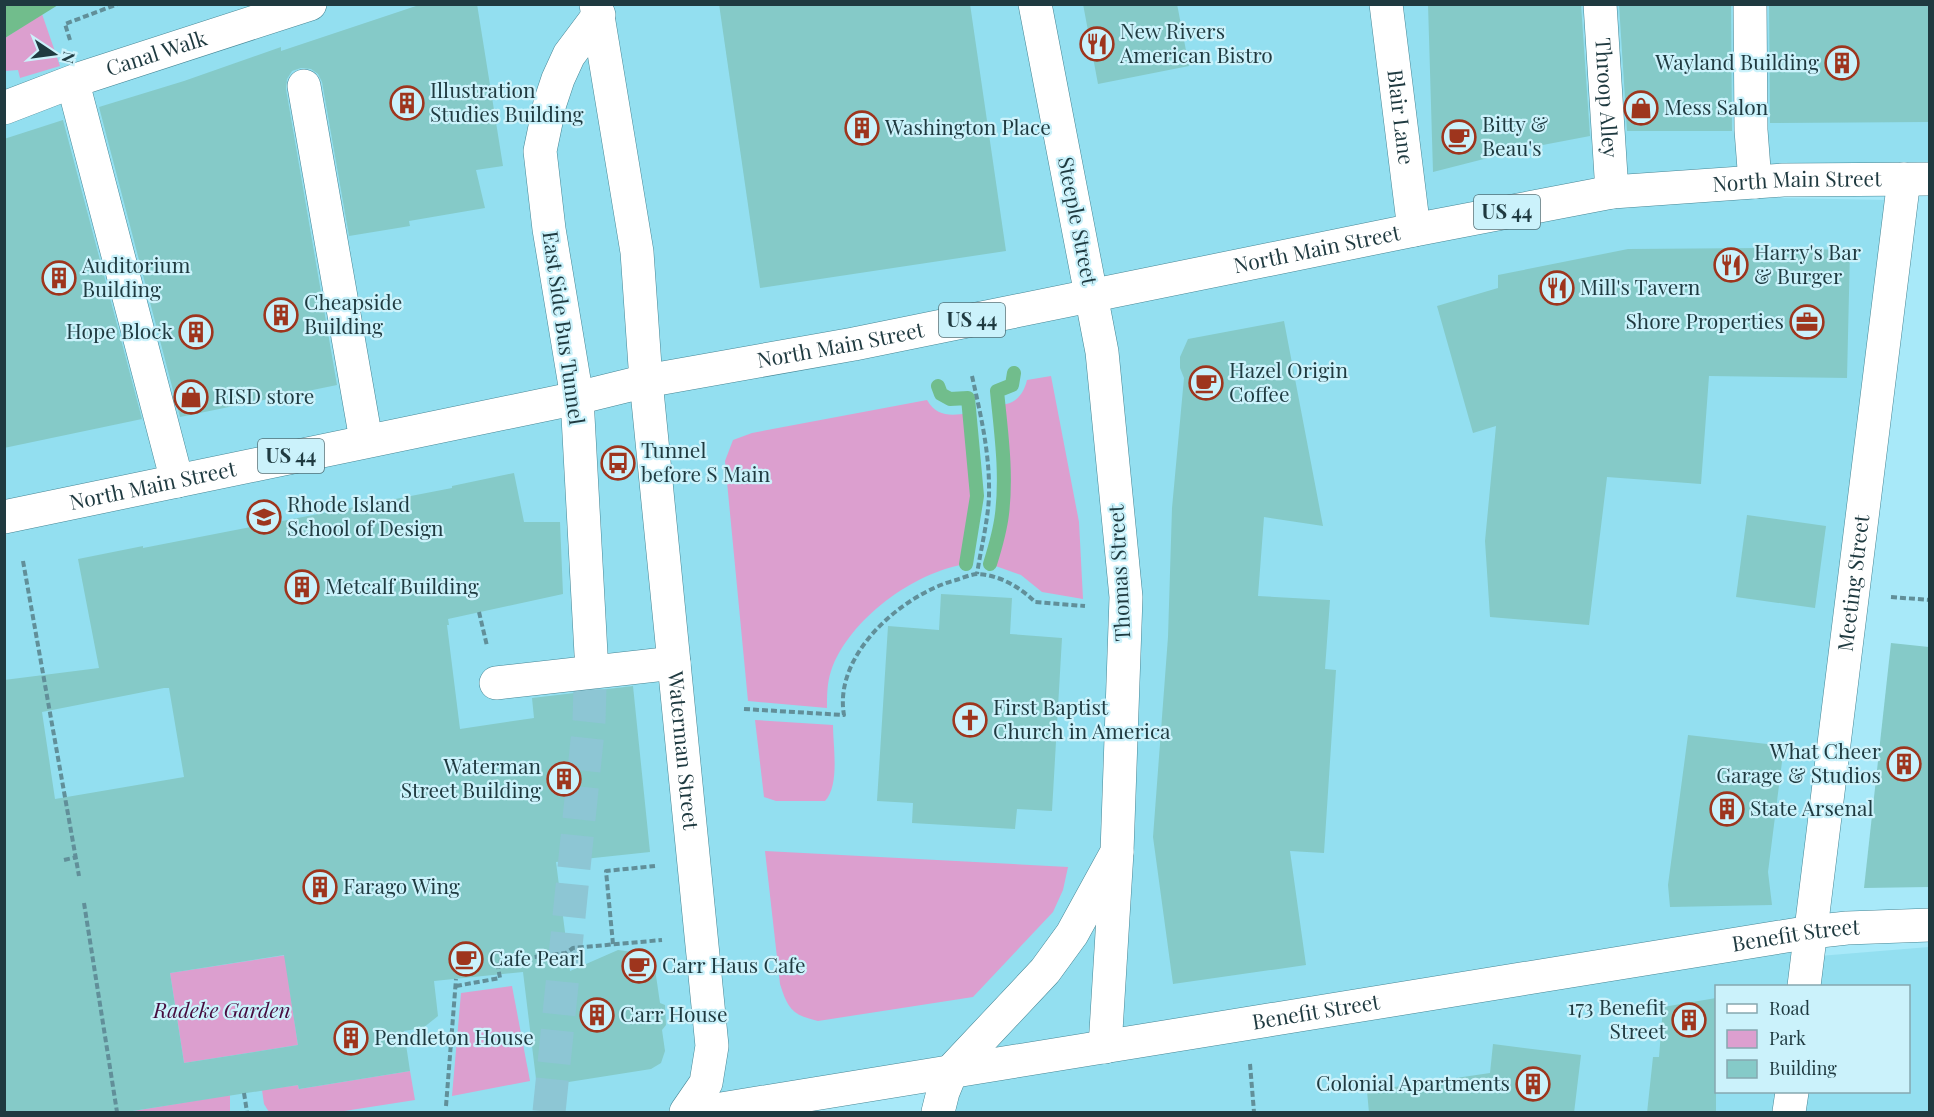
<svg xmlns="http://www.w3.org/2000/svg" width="1934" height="1117" font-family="'Playfair Display',serif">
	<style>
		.built { fill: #93dff0; fill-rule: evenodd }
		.green { fill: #dc9fcf }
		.water { fill: #71bd8c }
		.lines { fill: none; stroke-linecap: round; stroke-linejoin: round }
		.stream { stroke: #71bd8c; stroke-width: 14 }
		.building { fill: #85cac8; fill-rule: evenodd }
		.minor-tunnel { stroke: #8dc6d4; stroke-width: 33; stroke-dasharray: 33 16; stroke-linecap: butt }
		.minor-casing { stroke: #468695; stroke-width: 34 }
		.major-casing { stroke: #468695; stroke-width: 34 }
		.path { stroke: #618f99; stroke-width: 4; stroke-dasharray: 6 3; stroke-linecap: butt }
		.minor { stroke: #fff; stroke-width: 33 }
		.major { stroke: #fff; stroke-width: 33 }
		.labels { text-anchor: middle; stroke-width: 4.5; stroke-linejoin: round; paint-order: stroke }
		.shield { fill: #cbf2fb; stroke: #537178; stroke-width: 1.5 }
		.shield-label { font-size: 20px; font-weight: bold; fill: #1f3a40 }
		.poi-label { font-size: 21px; fill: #1f3a40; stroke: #cbf2fb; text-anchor: start }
		.street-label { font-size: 21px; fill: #1f3a40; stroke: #cbf2fb }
		.park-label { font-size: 21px; font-style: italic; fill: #460b3e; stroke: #cbf2fb }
	</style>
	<rect width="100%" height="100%" fill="#a8e9f9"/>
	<path class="built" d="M5,5H1929V173L1610,195L1890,200L1807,957L1929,947V1112H934L936,1081L715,1112H5ZM1716,986H1908V1092H1716Z"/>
	<g class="green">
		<polygon points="42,14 60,66 20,78 18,70 5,71 5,38"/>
		<path d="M1051,376L1079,522L1083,599L1042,592L1021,575L990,564C995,548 1000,531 1002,514C1006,477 1002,441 999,405C1015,404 1023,396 1027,380Z"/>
		<path d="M927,400C937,417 951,416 969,413L977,496L966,564C914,572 849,619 831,671C827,683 827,696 827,708L748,701L725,461L733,440L752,433Z"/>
		<path d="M755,720L833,725C833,746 840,785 825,801H776L764,797Z"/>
		<path d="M765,851L1068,867L1063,890L1053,912L973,997L818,1021C792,1015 788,1009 780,984Z"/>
		<polygon points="300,953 289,985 298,1045 184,1063 170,973"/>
		<polygon points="512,986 530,1081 452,1096 461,993"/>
		<polygon points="410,1071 415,1100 338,1112 269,1112 264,1104 262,1090 298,1085 299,1089"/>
		<polygon points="230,1095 230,1112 133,1112 133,1111"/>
	</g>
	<polygon class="water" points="5,4 58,4 58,5 5,38"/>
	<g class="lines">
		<g class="stream">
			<polyline points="938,386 941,394 950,399 968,398 977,496 966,564"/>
			<path d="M990,564C995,548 1000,531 1002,514C1007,473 1001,432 997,391L1012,385L1014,373"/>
		</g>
	</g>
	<g class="building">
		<polygon points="422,4 477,4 503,166 476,170 485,208 409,221 410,226 349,236 322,82 318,74 311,69 301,68 292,71 287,79 286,89 337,385 180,417 99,107 184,81 281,47 281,51"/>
		<polygon points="719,4 970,4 1006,251 760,288"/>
		<polygon points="1083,4 1177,4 1189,66 1098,84"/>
		<polygon points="1428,4 1581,4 1590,136 1527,148 1433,172"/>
		<polygon points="1619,4 1731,4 1732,131 1627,131"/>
		<polygon points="1769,4 1929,4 1929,122 1770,123"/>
		<polygon points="63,120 142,419 4,448 4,139"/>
		<polygon points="1762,248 1850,250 1847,378 1709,376 1701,484 1607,477 1589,625 1490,617 1485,541 1496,426 1473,433 1437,306 1498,288 1498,275 1628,249"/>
		<polygon points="1284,321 1323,526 1264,517 1258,596 1330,600 1325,669 1336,670 1324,853 1290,851 1306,965 1173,984 1153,837 1168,637 1172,508 1184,378 1180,368 1180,357 1188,339"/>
		<path d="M514,473L524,522H560L563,594L448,619L449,625H447L460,729L534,718L532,698L633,686L650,852L556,862L570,971L618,950L653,955L660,1003L665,1005L666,1025L662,1030L665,1051L661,1063L651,1069L537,1087L523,972L434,981L438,1016L423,1028L404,1031L410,1071L299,1089L298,1085L120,1113H4V680L99,668L78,559L143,546V548L452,488V486ZM164,688H169L184,777L55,799L42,712ZM284,955L298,1045L184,1063L170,973Z"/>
		<polygon points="1747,515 1826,526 1815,608 1736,597"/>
		<polygon points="941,594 1012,598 1010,634 1062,638 1052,811 1017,809 1015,829 912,823 913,803 877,801 888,626 939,630"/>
		<polygon points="1891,643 1929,647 1929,887 1864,888"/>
		<polygon points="1688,735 1784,746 1768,872 1772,905 1670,907 1668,885"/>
		<polygon points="1716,998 1716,1113 1647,1113 1653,1057 1659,1057 1663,1007"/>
		<polygon points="1493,1044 1581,1055 1574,1113 1369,1113 1367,1091 1490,1073"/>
	</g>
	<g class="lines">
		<polyline class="minor-tunnel" points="549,1112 589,721 591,654"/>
		<g class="minor-casing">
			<g id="minor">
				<path id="s1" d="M1386,4L1414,230"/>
				<path id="s2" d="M1600,4L1612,192"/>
				<polyline points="1750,4 1751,130 1755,182"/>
				<polyline points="73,83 177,481"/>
				<polyline points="304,86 366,440"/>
				<path id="s3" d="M4,108L82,78L310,4"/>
				<polyline points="591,654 577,398 549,229 540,151 550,103 558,79 569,55 599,15"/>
				<polyline points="496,683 674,663"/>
				<path id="s4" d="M1804,986L1904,179"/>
				<polyline points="1105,1047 1117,852"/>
				<path id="s5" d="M703,1112L1811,932L1847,928L1930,925"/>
				<polyline points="1789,1112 1792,1092"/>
			</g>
		</g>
		<g class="major-casing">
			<g id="major">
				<path id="s6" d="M596,4L637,252L646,381L712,1046L706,1083L686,1112"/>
				<path id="s7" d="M4,517L577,398L646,381L854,344L1414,230L1612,192L1783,180L1930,179"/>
				<polyline points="938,1112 943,1092 952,1070 1045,971 1072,934 1117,852 1126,597 1102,352 1035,4"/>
			</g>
		</g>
		<g class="path">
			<polyline points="70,40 65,24 118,4"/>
			<path d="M972,376C981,416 990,454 989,496C988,521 981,548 977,574"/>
			<polyline points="23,561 79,876"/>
			<polyline points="1891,597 1930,600"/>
			<polyline points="479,612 487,646"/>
			<path d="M744,709L844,715C833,654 903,594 956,580C963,578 971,574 978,574C1000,575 1021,588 1035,602L1085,606"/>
			<polyline points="64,860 77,857"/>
			<polyline points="84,903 117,1112"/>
			<polyline points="613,944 606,871 655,866"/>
			<polyline points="456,986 500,978 497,962 566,953 573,948 662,940"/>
			<polyline points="1250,1064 1254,1112"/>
			<polyline points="244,1093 247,1112"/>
			<polyline points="446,1106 456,979"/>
		</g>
		<use href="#minor" class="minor"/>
		<use href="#major" class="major"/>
	</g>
	<defs>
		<g id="restaurant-ring" transform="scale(1.725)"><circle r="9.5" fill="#cbf2fb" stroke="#9e351d" stroke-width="1.5"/><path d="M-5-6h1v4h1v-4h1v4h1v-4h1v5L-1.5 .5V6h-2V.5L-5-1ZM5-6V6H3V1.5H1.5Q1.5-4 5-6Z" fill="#9e351d"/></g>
		<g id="building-ring" transform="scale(1.725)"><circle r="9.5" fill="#cbf2fb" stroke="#9e351d" stroke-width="1.5"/><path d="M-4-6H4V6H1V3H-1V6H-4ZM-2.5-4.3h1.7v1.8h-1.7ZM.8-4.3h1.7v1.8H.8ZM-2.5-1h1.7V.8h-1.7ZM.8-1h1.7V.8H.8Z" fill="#9e351d"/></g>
		<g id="shop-ring" transform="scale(1.725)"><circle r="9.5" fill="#cbf2fb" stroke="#9e351d" stroke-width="1.5"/><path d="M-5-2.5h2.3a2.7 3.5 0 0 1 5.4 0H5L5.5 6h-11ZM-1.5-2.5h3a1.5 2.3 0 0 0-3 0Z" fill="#9e351d"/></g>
		<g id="cafe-ring" transform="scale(1.725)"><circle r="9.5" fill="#cbf2fb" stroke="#9e351d" stroke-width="1.5"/><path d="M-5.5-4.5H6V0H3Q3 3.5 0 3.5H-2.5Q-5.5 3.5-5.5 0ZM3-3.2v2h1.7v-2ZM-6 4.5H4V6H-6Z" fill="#9e351d"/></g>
		<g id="office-ring" transform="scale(1.725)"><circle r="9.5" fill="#cbf2fb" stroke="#9e351d" stroke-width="1.5"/><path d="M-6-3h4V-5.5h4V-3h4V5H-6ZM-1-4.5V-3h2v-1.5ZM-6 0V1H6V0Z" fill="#9e351d"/></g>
		<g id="bus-ring" transform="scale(1.725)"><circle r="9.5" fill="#cbf2fb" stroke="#9e351d" stroke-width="1.5"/><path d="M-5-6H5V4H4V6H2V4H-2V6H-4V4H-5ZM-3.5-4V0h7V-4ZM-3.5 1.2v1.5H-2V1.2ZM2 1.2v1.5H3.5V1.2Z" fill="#9e351d"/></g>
		<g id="university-ring" transform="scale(1.725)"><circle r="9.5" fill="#cbf2fb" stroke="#9e351d" stroke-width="1.5"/><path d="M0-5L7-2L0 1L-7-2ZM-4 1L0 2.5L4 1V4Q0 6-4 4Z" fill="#9e351d"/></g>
		<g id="church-ring" transform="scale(1.725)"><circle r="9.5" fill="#cbf2fb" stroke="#9e351d" stroke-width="1.5"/><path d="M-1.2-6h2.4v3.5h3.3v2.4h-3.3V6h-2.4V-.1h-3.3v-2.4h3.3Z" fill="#9e351d"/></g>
	</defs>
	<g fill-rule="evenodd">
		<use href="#restaurant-ring" x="1097" y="44"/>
		<use href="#building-ring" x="1842" y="63"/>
		<use href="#building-ring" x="407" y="103"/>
		<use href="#shop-ring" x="1641" y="108"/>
		<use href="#building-ring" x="862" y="128"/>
		<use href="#cafe-ring" x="1459" y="137"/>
		<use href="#restaurant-ring" x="1731" y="265"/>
		<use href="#building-ring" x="59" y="278"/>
		<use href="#restaurant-ring" x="1557" y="288"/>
		<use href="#building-ring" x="281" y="315"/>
		<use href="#office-ring" x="1807" y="322"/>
		<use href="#building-ring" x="196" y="332"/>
		<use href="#cafe-ring" x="1206" y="383"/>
		<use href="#shop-ring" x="191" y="397"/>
		<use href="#bus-ring" x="618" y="463"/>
		<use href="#university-ring" x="264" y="517"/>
		<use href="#building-ring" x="302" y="587"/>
		<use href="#church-ring" x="970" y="720"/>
		<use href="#building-ring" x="1904" y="764"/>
		<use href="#building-ring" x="564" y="779"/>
		<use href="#building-ring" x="1727" y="809"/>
		<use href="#building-ring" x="320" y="887"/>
		<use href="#cafe-ring" x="466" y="959"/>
		<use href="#cafe-ring" x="639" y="966"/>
		<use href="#building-ring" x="597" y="1015"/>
		<use href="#building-ring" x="1689" y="1020"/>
		<use href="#building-ring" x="351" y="1038"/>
		<use href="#building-ring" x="1533" y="1084"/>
	</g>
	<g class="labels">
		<g class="shield">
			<rect x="1474" y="195" width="66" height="34" rx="4.5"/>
			<rect x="939" y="303" width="66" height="34" rx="4.5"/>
			<rect x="258" y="439" width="66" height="34" rx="4.5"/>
		</g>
		<g class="shield-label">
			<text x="1507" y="219">US 44</text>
			<text x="972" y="327">US 44</text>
			<text x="291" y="463">US 44</text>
		</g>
		<g class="poi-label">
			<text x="1120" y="39">New Rivers<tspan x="1120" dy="24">American Bistro</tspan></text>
			<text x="1819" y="70" text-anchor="end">Wayland Building</text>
			<text x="430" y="98">Illustration<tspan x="430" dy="24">Studies Building</tspan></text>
			<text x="1664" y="115">Mess Salon</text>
			<text x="1482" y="132">Bitty &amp;<tspan x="1482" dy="24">Beau's</tspan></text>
			<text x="885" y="135">Washington Place</text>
			<text x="1754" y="260">Harry's Bar<tspan x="1754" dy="24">&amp; Burger</tspan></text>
			<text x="82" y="273">Auditorium<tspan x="82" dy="24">Building</tspan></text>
			<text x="1580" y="295">Mill's Tavern</text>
			<text x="304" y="310">Cheapside<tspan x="304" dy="24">Building</tspan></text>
			<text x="1784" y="329" text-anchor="end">Shore Properties</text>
			<text x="173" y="339" text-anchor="end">Hope Block</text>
			<text x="1229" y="378">Hazel Origin<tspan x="1229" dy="24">Coffee</tspan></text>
			<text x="214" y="404">RISD store</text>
			<text x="641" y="458">Tunnel<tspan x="641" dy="24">before S Main</tspan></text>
			<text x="287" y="512">Rhode Island<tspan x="287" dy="24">School of Design</tspan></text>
			<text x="325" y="594">Metcalf Building</text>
			<text x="993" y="715">First Baptist<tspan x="993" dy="24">Church in America</tspan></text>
			<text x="1881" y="759" text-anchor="end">What Cheer<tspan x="1881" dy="24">Garage &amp; Studios</tspan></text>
			<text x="541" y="774" text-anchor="end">Waterman<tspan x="541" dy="24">Street Building</tspan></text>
			<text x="1750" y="816">State Arsenal</text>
			<text x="343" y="894">Farago Wing</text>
			<text x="489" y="966">Cafe Pearl</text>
			<text x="662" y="973">Carr Haus Cafe</text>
			<text x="1666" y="1015" text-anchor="end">173 Benefit<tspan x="1666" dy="24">Street</tspan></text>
			<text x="620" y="1022">Carr House</text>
			<text x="374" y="1045">Pendleton House</text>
			<text x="1510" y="1091" text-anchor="end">Colonial Apartments</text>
		</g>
		<g class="street-label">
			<text dy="7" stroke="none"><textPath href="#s3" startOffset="162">Canal Walk</textPath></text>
			<text dy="7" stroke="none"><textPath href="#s2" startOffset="94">Throop Alley</textPath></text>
			<text dy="7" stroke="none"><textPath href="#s1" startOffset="114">Blair Lane</textPath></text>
			<text dy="7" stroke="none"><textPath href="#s7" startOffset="1826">North Main Street</textPath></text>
			<text transform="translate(1077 221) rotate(79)" y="7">Steeple Street</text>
			<text dy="7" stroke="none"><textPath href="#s7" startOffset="1340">North Main Street</textPath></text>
			<text transform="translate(563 328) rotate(82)" y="7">East Side Bus Tunnel</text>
			<text dy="7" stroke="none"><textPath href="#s7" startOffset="854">North Main Street</textPath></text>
			<text dy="7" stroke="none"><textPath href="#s7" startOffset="152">North Main Street</textPath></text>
			<text transform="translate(1120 573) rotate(-93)" y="7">Thomas Street</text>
			<text dy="7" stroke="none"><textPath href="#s4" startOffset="406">Meeting Street</textPath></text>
			<text dy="7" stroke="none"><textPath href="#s6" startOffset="752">Waterman Street</textPath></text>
			<text dy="7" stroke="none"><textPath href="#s5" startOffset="1107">Benefit Street</textPath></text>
			<text dy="7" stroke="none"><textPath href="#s5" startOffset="621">Benefit Street</textPath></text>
		</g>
		<g class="park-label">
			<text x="222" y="1018">Radeke Garden</text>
		</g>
	</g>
	<rect width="1934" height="1117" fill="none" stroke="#1f3a40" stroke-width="12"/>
	<rect x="1715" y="985" width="195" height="108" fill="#cbf2fb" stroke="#86a8b0" stroke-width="1.5"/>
	<rect x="1727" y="1004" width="30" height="9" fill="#ffffff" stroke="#86a8b0" stroke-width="1.5"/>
	<text x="1769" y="1015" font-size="18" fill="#1f3a40">Road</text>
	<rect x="1727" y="1030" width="30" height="18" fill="#dc9fcf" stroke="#86a8b0" stroke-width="1.5"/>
	<text x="1769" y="1045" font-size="18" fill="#1f3a40">Park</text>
	<rect x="1727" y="1060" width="30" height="18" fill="#85cac8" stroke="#86a8b0" stroke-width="1.5"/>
	<text x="1769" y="1075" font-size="18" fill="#1f3a40">Building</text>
	<g transform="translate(54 54) rotate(103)" stroke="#cbf2fb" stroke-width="4.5" paint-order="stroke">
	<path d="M0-4.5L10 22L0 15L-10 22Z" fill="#1f3a40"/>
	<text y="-9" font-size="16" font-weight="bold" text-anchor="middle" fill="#1f3a40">N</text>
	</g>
</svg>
